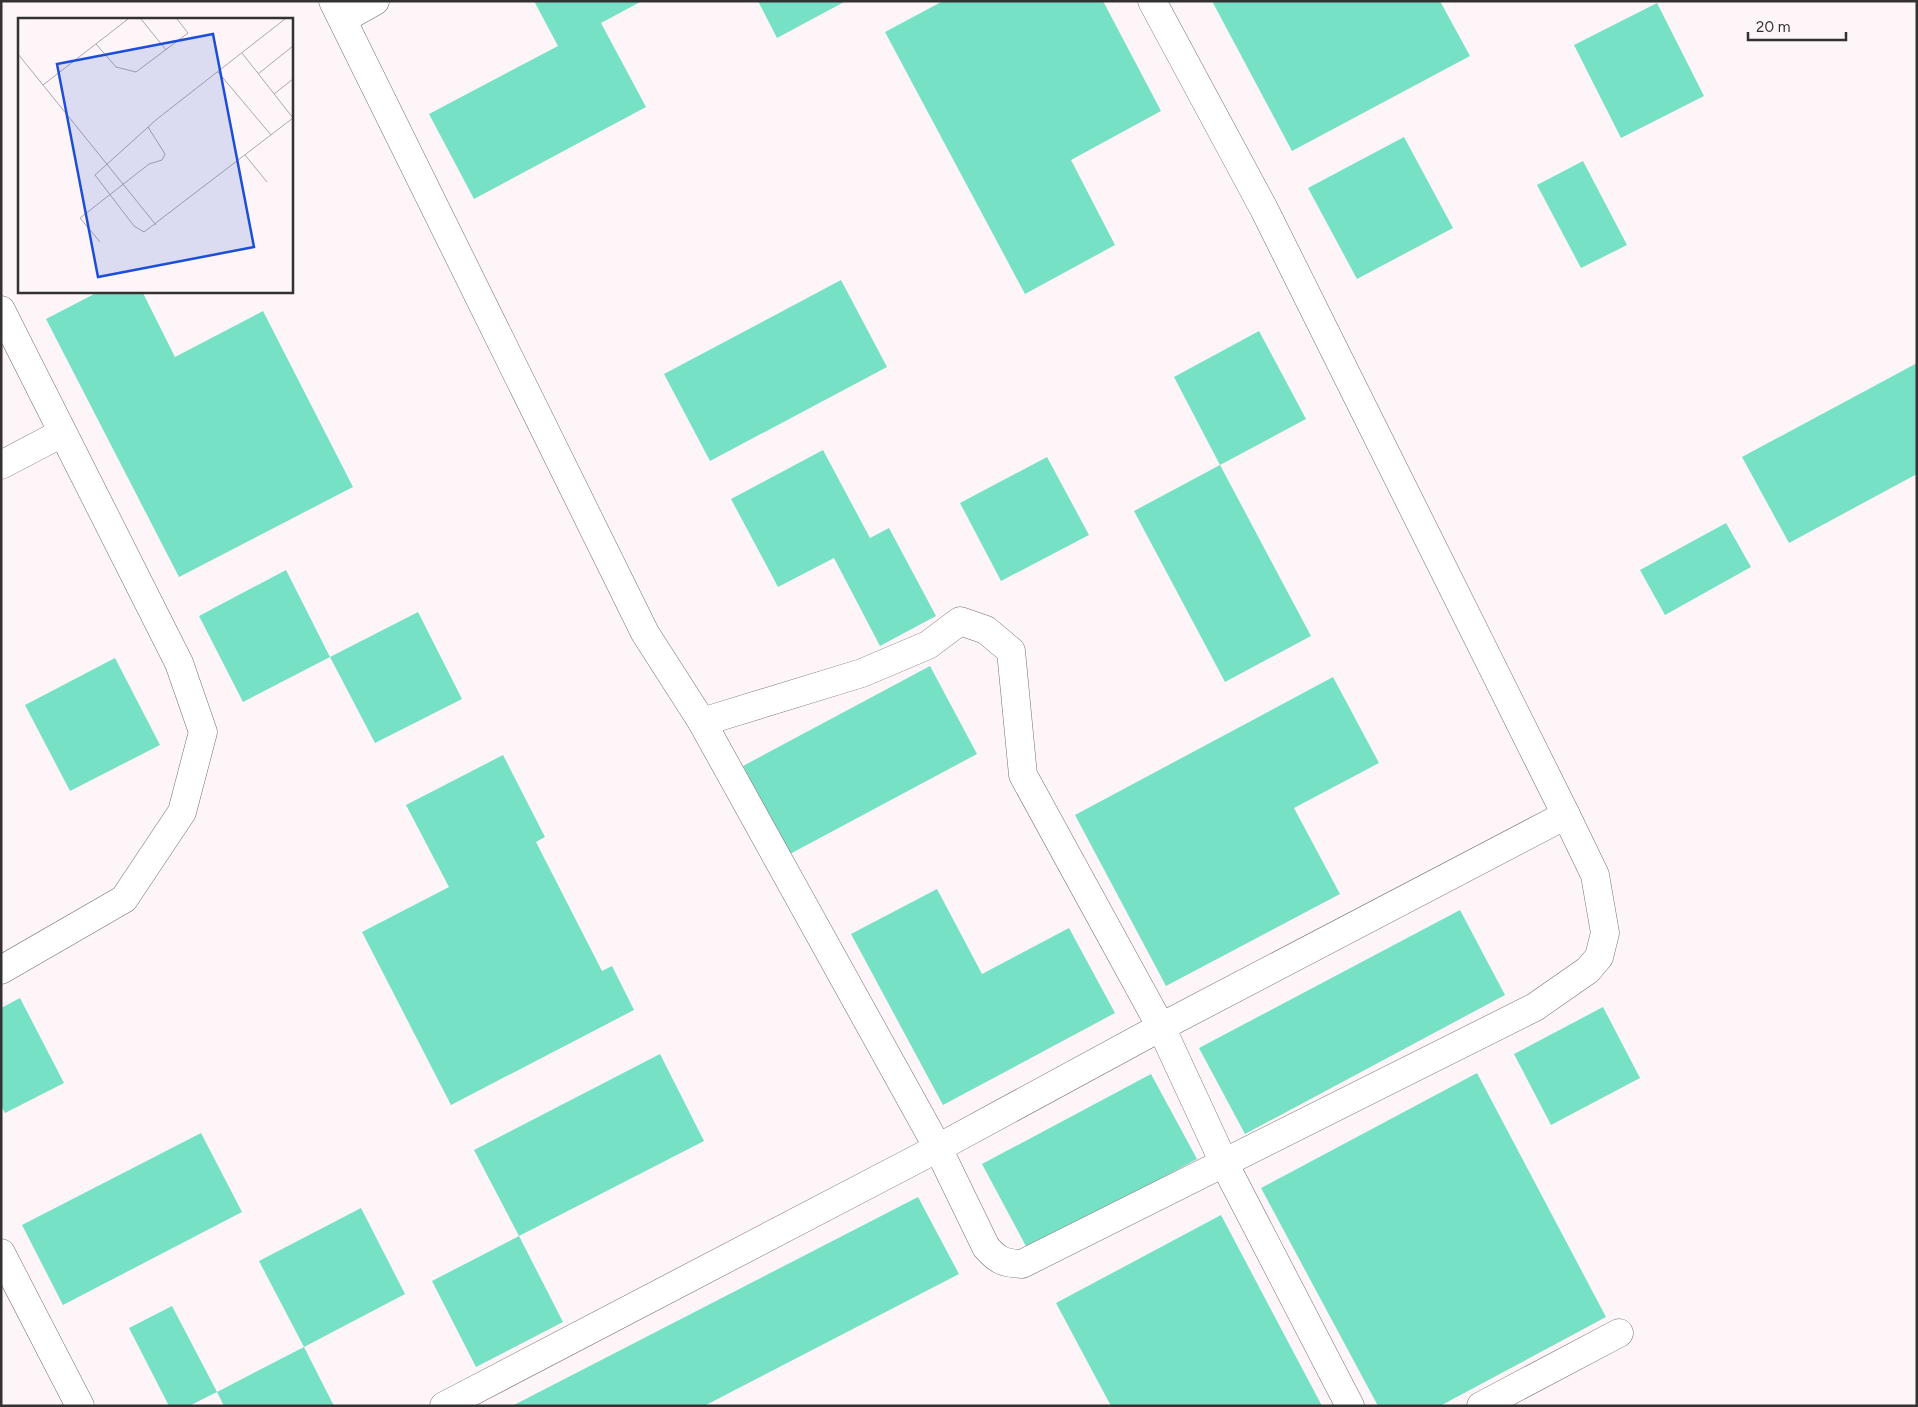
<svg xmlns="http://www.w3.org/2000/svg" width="1918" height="1407" font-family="Figtree,sans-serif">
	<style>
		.building { fill: #77e1c6 }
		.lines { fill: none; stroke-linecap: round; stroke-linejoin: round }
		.minor-casing { stroke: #766f71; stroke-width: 29 }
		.minor { stroke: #fff; stroke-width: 28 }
		.inset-road { fill: none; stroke: #ada7a8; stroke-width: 1 }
		.view { fill: #1d4ed8; fill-opacity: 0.15; stroke: #1d4ed8; stroke-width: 2.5 }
		.inset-edge { fill: none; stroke: #343132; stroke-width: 2.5 }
	</style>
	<rect width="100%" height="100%" fill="#fdf5f7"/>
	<g class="building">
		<polygon points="534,1 642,1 601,23 646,107 474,199 429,114 558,46"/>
		<polygon points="758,1 846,1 777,38"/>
		<polygon points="943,1 1103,1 1161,111 1071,160 1115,245 1025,294 885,32"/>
		<polygon points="1212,1 1440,1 1470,56 1292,151"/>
		<polygon points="1657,3 1704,96 1621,138 1574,45"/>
		<polygon points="1404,137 1453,228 1357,279 1308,188"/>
		<polygon points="1583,161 1627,245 1581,268 1537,185"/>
		<polygon points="841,280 887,367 710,461 664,374"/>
		<polygon points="100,291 142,291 175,357 263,311 353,487 179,577 46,319"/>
		<polygon points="1259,331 1306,419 1220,465 1174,377"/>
		<polygon points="1917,363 1917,474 1789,543 1742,457"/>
		<polygon points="823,450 870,538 889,528 936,616 880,646 834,558 778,587 731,499"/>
		<polygon points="1047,457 1089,535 1001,581 960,503"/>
		<polygon points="1220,465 1311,636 1225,682 1134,511"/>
		<polygon points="1726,523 1751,567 1665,615 1640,570"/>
		<polygon points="286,570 330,657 418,612 462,699 375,743 330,657 243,702 199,616"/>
		<polygon points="115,658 160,745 70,791 25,705"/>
		<polygon points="930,666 977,754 790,854 743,766"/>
		<polygon points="1333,677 1379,763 1294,808 1340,894 1166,986 1075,815"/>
		<polygon points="503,755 545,837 536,842 602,971 612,966 634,1010 451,1105 362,932 449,887 406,805"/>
		<polygon points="937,889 982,974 1069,928 1115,1013 943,1105 851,934"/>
		<polygon points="1460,910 1505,995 1245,1134 1199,1048"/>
		<polygon points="20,998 64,1083 5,1113 1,1106 1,1008"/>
		<polygon points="1603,1007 1640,1078 1551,1125 1514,1054"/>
		<polygon points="660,1054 704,1141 519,1236 474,1150"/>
		<polygon points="1477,1073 1606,1317 1440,1406 1378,1406 1261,1188"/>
		<polygon points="1151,1074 1197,1159 1028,1250 982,1164"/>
		<polygon points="201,1133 242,1212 63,1305 22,1225"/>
		<polygon points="918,1197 959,1274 704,1406 512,1406"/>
		<polygon points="361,1208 405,1294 304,1347 259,1261"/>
		<polygon points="1221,1215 1322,1406 1111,1406 1056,1303"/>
		<polygon points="519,1236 563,1322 476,1367 432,1281"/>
		<polygon points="172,1306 217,1392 189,1406 169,1406 129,1328"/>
		<polygon points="304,1347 334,1406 224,1406 217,1392"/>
	</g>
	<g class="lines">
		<g class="minor-casing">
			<g id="minor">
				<path d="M333,1L645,633L702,722L938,1148L986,1247C998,1261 1004,1263 1022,1264L1535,1007L1588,970L1599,957L1605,933L1595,875L1566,815L1264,209L1152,1"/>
				<polyline points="343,19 375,1"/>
				<polyline points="1,310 179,663 203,732 182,812 124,899 1,970"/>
				<polyline points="1,465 62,433"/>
				<polyline points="702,722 862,673 928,645 960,621 986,630 1011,651 1023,775 1161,1027 1224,1163 1350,1406"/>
				<polyline points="1,1253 80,1406"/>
				<polyline points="444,1406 938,1148 1161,1027 1566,815"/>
				<polyline points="1481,1406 1619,1333"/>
			</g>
		</g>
		<use href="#minor" class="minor"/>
	</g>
	<g transform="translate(18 18)">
		<rect width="275" height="275" fill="#fdf5f7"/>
		<path class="inset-road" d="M123,1L148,32M267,1L139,101L77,157L116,208L126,214L275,100M78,26L98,49L118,54L170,15L159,1M224,35L275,100M0,36L25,67L110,1M200,54L253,117M240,56L275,28M25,67L138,207M256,76L275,61M227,137L249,164M82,224L62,200L131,146L144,142L147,136L130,109"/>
		<path class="view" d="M195,16L236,229L80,259L39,46Z"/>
		<rect width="275" height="275" class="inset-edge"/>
	</g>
	<rect width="1918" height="1407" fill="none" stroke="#343132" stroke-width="5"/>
	<path d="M1748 32v8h98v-8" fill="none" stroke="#343132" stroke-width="2.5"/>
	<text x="1756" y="32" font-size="15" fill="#343132" stroke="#fdf5f7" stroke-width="4" paint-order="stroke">20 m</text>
</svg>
